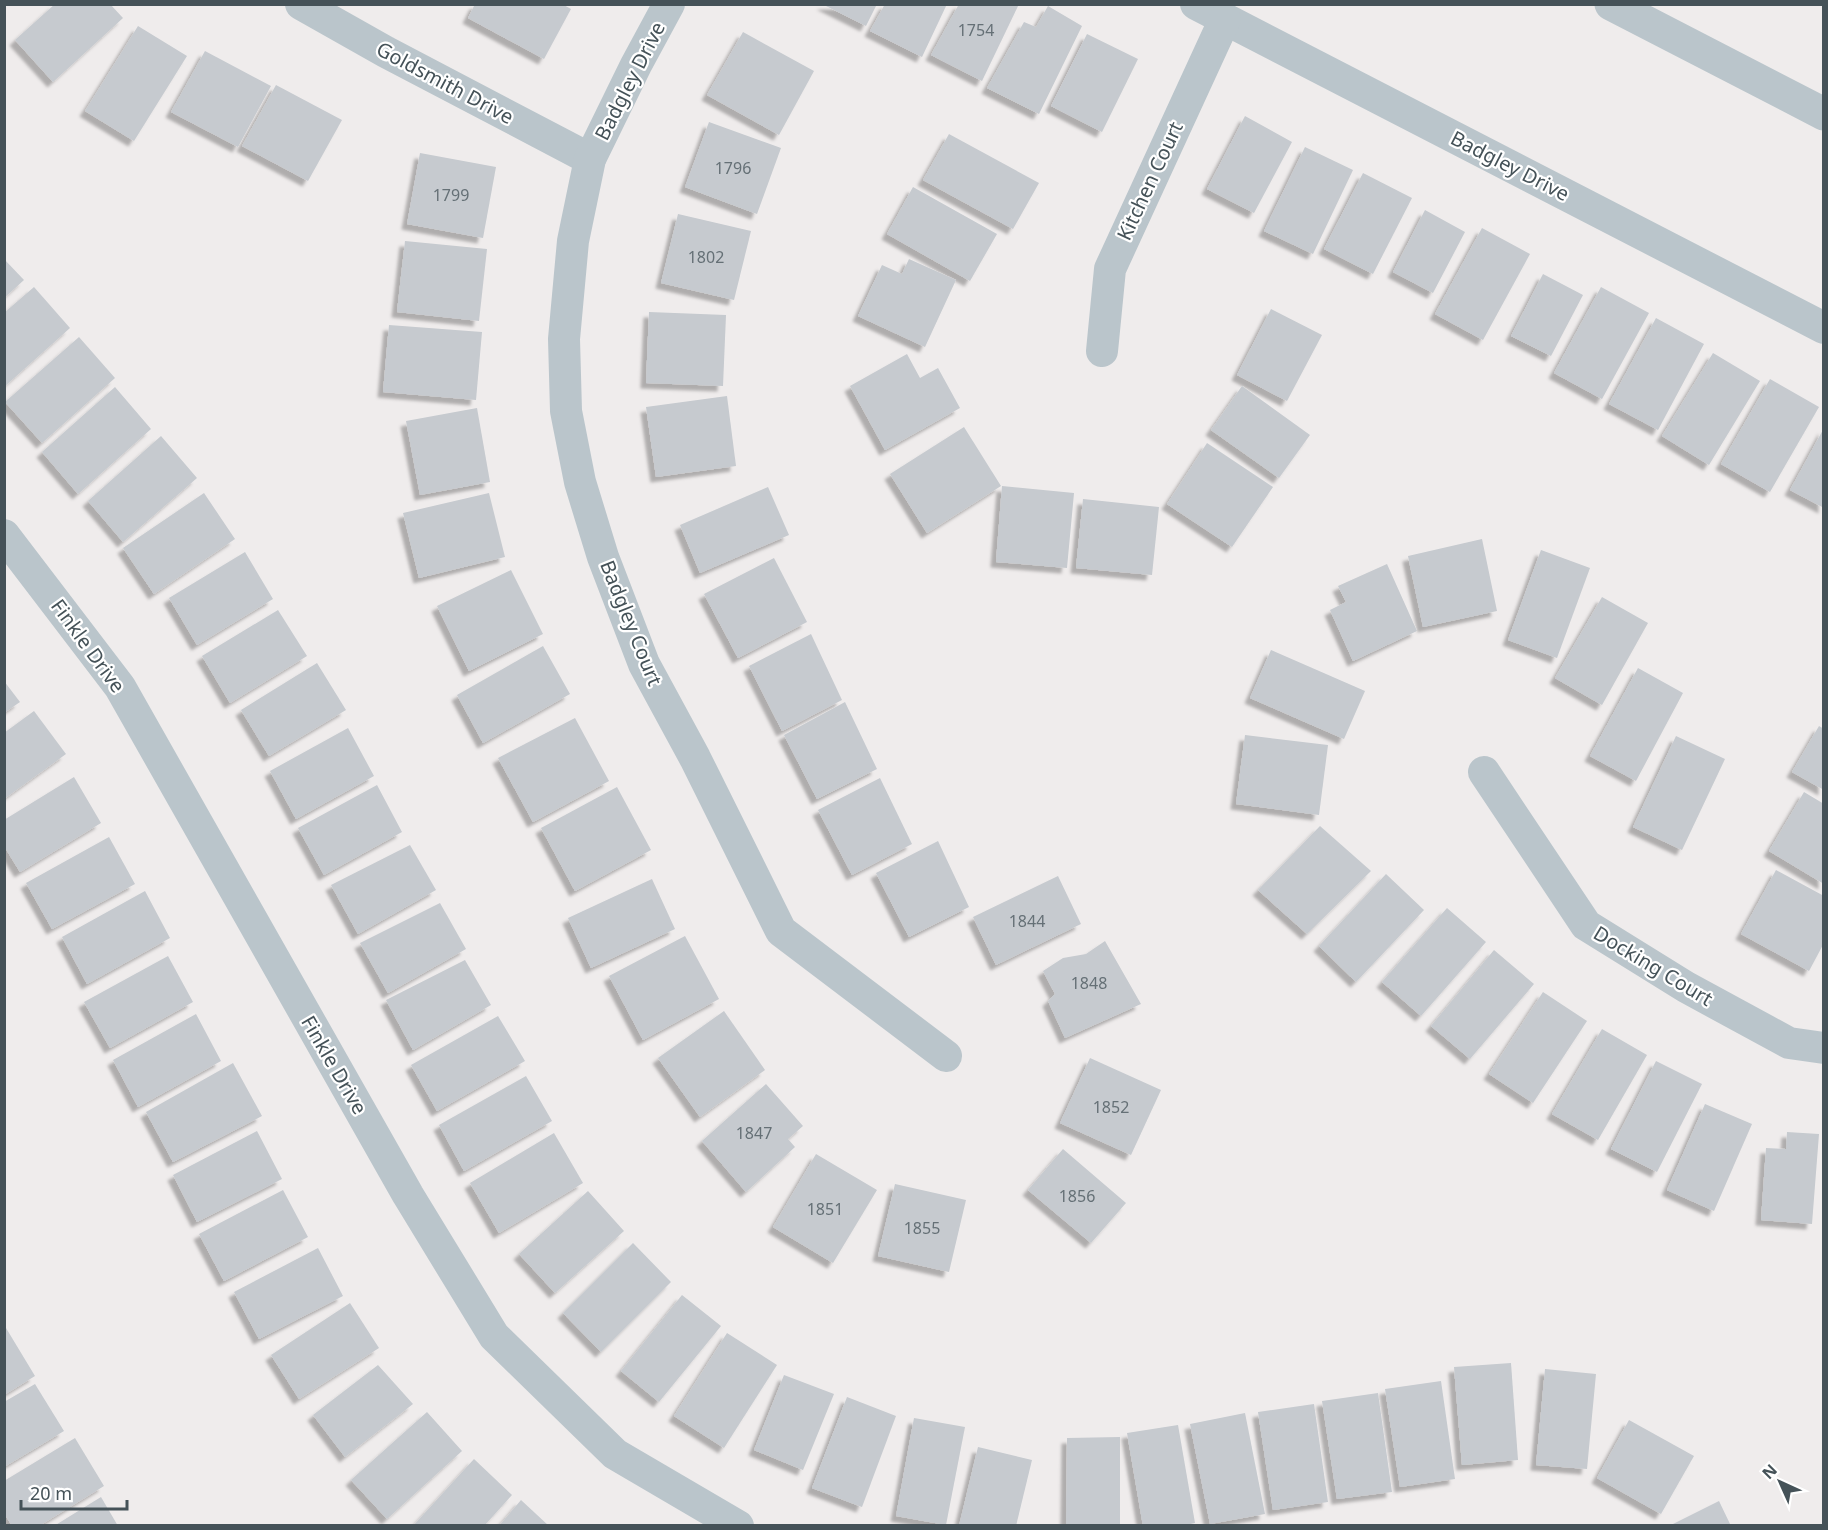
<svg xmlns="http://www.w3.org/2000/svg" width="1828" height="1530" font-family="'Noto Sans',sans-serif">
	<style>
		.building { fill: #c6cacf; filter: url(#shadow) }
		.lines { fill: none; stroke-linecap: round; stroke-linejoin: round }
		.minor { stroke: #bac5cb; stroke-width: 32 }
		.tertiary { stroke: #bac5cb; stroke-width: 33 }
		.labels { text-anchor: middle; stroke-width: 4.5; stroke-linejoin: round; paint-order: stroke }
		.number-label { font-size: 16px; fill: #657076 }
		.street-label { font-size: 20px; fill: #455258; stroke: #fff }
	</style>
	<defs>
		<filter id="shadow"><feDropShadow dx="-5.5" dy="5.5" stdDeviation="1.5" flood-color="#0004"/></filter>
	</defs>
	<rect width="100%" height="100%" fill="#efecec"/>
	<g class="building">
		<polygon points="55,4 110,4 123,18 53,82 15,40"/>
		<polygon points="475,4 562,4 571,9 544,59 468,18"/>
		<polygon points="822,4 877,4 866,26"/>
		<polygon points="885,4 947,4 922,57 870,31"/>
		<polygon points="959,4 1019,4 982,81 931,55"/>
		<polygon points="1048,6 1082,26 1039,114 987,88 1024,22 1036,27"/>
		<polygon points="138,26 187,56 134,141 85,111"/>
		<polygon points="743,32 814,71 779,135 707,95"/>
		<polygon points="1087,34 1138,59 1102,132 1051,106"/>
		<polygon points="205,51 271,86 238,147 171,112"/>
		<polygon points="276,85 342,120 308,181 242,146"/>
		<polygon points="1245,116 1292,142 1254,213 1207,189"/>
		<polygon points="709,122 781,148 757,214 685,187"/>
		<polygon points="949,134 1039,183 1013,229 923,180"/>
		<polygon points="1305,147 1353,170 1313,254 1264,231"/>
		<polygon points="420,153 496,167 483,238 407,224"/>
		<polygon points="1363,173 1412,198 1373,274 1324,249"/>
		<polygon points="913,187 997,234 970,281 887,234"/>
		<polygon points="1425,210 1465,232 1433,293 1393,272"/>
		<polygon points="678,214 751,231 734,300 661,283"/>
		<polygon points="1482,228 1530,254 1483,340 1435,314"/>
		<polygon points="405,241 487,249 479,321 397,312"/>
		<polygon points="4,259 24,280 4,298"/>
		<polygon points="909,259 956,280 925,347 858,316 882,265 902,274"/>
		<polygon points="1543,274 1583,295 1551,356 1511,336"/>
		<polygon points="34,287 70,328 4,387 4,313"/>
		<polygon points="1601,287 1649,313 1602,399 1554,373"/>
		<polygon points="1271,309 1322,335 1287,401 1237,375"/>
		<polygon points="649,312 726,315 723,386 646,383"/>
		<polygon points="1656,318 1704,344 1658,430 1609,404"/>
		<polygon points="389,325 482,332 476,400 383,392"/>
		<polygon points="79,337 115,378 42,443 5,402"/>
		<polygon points="1713,353 1760,381 1709,465 1662,436"/>
		<polygon points="907,354 920,378 938,368 960,408 885,450 850,386"/>
		<polygon points="1770,379 1819,407 1770,492 1721,464"/>
		<polygon points="1242,386 1310,435 1279,478 1211,430"/>
		<polygon points="115,387 151,429 78,494 42,452"/>
		<polygon points="727,396 736,466 656,477 646,407"/>
		<polygon points="477,408 490,482 420,495 406,421"/>
		<polygon points="964,427 1001,486 927,533 890,474"/>
		<polygon points="1824,428 1824,508 1790,490"/>
		<polygon points="161,436 197,478 123,542 88,501"/>
		<polygon points="1207,443 1273,487 1232,547 1167,504"/>
		<polygon points="1002,486 1074,493 1067,568 996,562"/>
		<polygon points="768,487 789,535 700,573 680,525"/>
		<polygon points="204,493 235,539 154,594 123,548"/>
		<polygon points="489,493 505,557 419,578 403,513"/>
		<polygon points="1083,499 1159,507 1152,575 1076,568"/>
		<polygon points="1482,539 1497,611 1423,627 1408,556"/>
		<polygon points="1541,550 1590,568 1557,658 1508,640"/>
		<polygon points="245,552 273,599 197,645 169,598"/>
		<polygon points="774,558 807,622 738,658 704,594"/>
		<polygon points="1387,564 1417,631 1353,661 1330,610 1346,602 1338,586"/>
		<polygon points="511,570 543,634 469,671 437,606"/>
		<polygon points="1602,597 1648,623 1602,705 1555,678"/>
		<polygon points="278,610 307,656 230,703 202,656"/>
		<polygon points="811,634 842,700 782,731 749,666"/>
		<polygon points="543,646 570,694 483,743 457,695"/>
		<polygon points="1271,650 1365,691 1344,739 1250,698"/>
		<polygon points="317,663 346,710 269,756 241,710"/>
		<polygon points="1638,668 1683,693 1636,781 1590,756"/>
		<polygon points="4,681 20,702 4,713"/>
		<polygon points="845,702 877,769 817,799 784,735"/>
		<polygon points="34,711 66,754 4,799 4,733"/>
		<polygon points="575,718 609,781 533,822 498,758"/>
		<polygon points="1819,726 1824,729 1824,790 1792,772"/>
		<polygon points="348,728 374,776 296,819 270,771"/>
		<polygon points="1245,735 1328,745 1319,815 1236,804"/>
		<polygon points="1676,736 1725,759 1682,850 1633,827"/>
		<polygon points="74,777 101,823 20,872 4,846 4,820"/>
		<polygon points="880,778 912,844 852,875 818,810"/>
		<polygon points="377,785 402,832 324,875 298,828"/>
		<polygon points="617,787 651,850 575,891 541,828"/>
		<polygon points="1804,792 1824,804 1824,884 1769,851"/>
		<polygon points="1320,826 1371,871 1307,934 1258,890"/>
		<polygon points="109,837 135,884 52,929 26,883"/>
		<polygon points="938,841 969,907 909,937 876,873"/>
		<polygon points="410,845 436,890 358,934 331,885"/>
		<polygon points="1776,870 1824,896 1824,943 1809,971 1741,934"/>
		<polygon points="1386,874 1424,910 1356,982 1319,946"/>
		<polygon points="1058,876 1081,924 996,965 973,917"/>
		<polygon points="652,879 675,929 591,968 568,918"/>
		<polygon points="145,891 170,938 87,984 62,937"/>
		<polygon points="440,903 466,949 388,993 360,943"/>
		<polygon points="1447,908 1486,942 1421,1016 1382,982"/>
		<polygon points="685,936 719,999 643,1040 609,976"/>
		<polygon points="1105,941 1141,1004 1065,1038 1048,1001 1055,994 1043,971 1063,958 1086,954"/>
		<polygon points="1494,950 1534,984 1470,1059 1431,1026"/>
		<polygon points="168,956 193,1002 110,1048 84,1002"/>
		<polygon points="465,960 491,1005 413,1050 386,1000"/>
		<polygon points="1543,992 1587,1021 1533,1103 1489,1074"/>
		<polygon points="724,1011 765,1070 700,1117 658,1058"/>
		<polygon points="196,1014 221,1061 138,1107 113,1060"/>
		<polygon points="498,1016 525,1061 437,1111 411,1065"/>
		<polygon points="1602,1029 1647,1055 1598,1140 1552,1114"/>
		<polygon points="1090,1058 1161,1090 1131,1155 1060,1123"/>
		<polygon points="1656,1061 1702,1084 1657,1172 1611,1149"/>
		<polygon points="233,1063 262,1116 173,1162 146,1112"/>
		<polygon points="526,1076 552,1121 464,1171 439,1125"/>
		<polygon points="766,1084 803,1126 788,1139 795,1147 746,1192 702,1141"/>
		<polygon points="1705,1104 1752,1124 1714,1211 1667,1190"/>
		<polygon points="257,1131 282,1179 197,1222 173,1175"/>
		<polygon points="1787,1132 1819,1134 1812,1224 1761,1220 1766,1148 1786,1149"/>
		<polygon points="554,1133 583,1183 499,1233 470,1183"/>
		<polygon points="1063,1149 1126,1203 1091,1243 1028,1190"/>
		<polygon points="816,1154 877,1190 833,1263 773,1227"/>
		<polygon points="895,1184 966,1200 949,1272 878,1256"/>
		<polygon points="283,1190 308,1237 224,1281 199,1234"/>
		<polygon points="588,1191 624,1231 555,1293 519,1254"/>
		<polygon points="633,1243 671,1282 601,1352 563,1313"/>
		<polygon points="318,1248 343,1296 259,1339 234,1292"/>
		<polygon points="682,1295 721,1326 659,1402 621,1371"/>
		<polygon points="350,1303 379,1348 299,1399 271,1355"/>
		<polygon points="6,1328 35,1376 4,1395 4,1329"/>
		<polygon points="727,1333 777,1365 724,1448 674,1416"/>
		<polygon points="1511,1363 1518,1460 1462,1465 1454,1367"/>
		<polygon points="378,1365 413,1404 345,1457 313,1415"/>
		<polygon points="1545,1369 1596,1374 1587,1469 1536,1465"/>
		<polygon points="784,1375 834,1394 803,1470 754,1450"/>
		<polygon points="1441,1381 1455,1479 1400,1487 1385,1389"/>
		<polygon points="35,1384 64,1431 4,1467 4,1402"/>
		<polygon points="1378,1393 1392,1492 1337,1499 1322,1401"/>
		<polygon points="847,1397 896,1416 862,1507 812,1488"/>
		<polygon points="1314,1404 1328,1502 1273,1510 1258,1412"/>
		<polygon points="427,1412 462,1451 387,1519 351,1480"/>
		<polygon points="1245,1413 1265,1514 1210,1524 1190,1424"/>
		<polygon points="914,1418 965,1427 946,1525 896,1516"/>
		<polygon points="1629,1420 1694,1456 1661,1514 1597,1478"/>
		<polygon points="1178,1425 1195,1523 1181,1526 1143,1526 1127,1433"/>
		<polygon points="1120,1437 1120,1526 1066,1526 1067,1438"/>
		<polygon points="75,1438 104,1486 39,1526 12,1526 4,1513 4,1481"/>
		<polygon points="978,1447 1032,1460 1016,1526 959,1526"/>
		<polygon points="474,1459 512,1495 484,1526 413,1526"/>
		<polygon points="101,1497 118,1526 54,1526"/>
		<polygon points="521,1500 549,1526 499,1526"/>
		<polygon points="1719,1501 1731,1526 1669,1526"/>
	</g>
	<g class="lines">
		<g class="minor">
			<polyline points="301,4 386,52 590,159"/>
			<polyline points="669,4 636,65 590,159 573,241 564,339 566,411 580,482 603,557 644,664 695,758 781,931 946,1056"/>
			<polyline points="1196,4 1824,328"/>
			<polyline points="1102,351 1110,269 1225,19"/>
			<polyline points="4,535 120,687 408,1195 494,1336 615,1454 738,1526"/>
			<polyline points="1484,772 1586,925 1686,987 1789,1043 1824,1048"/>
		</g>
		<polyline class="tertiary" points="1611,4 1824,114"/>
	</g>
	<g class="labels">
		<g class="number-label">
			<text x="976" y="36">1754</text>
			<text x="733" y="174">1796</text>
			<text x="451" y="201">1799</text>
			<text x="706" y="263">1802</text>
			<text x="1027" y="927">1844</text>
			<text x="1089" y="989">1848</text>
			<text x="1111" y="1113">1852</text>
			<text x="754" y="1139">1847</text>
			<text x="1077" y="1202">1856</text>
			<text x="825" y="1215">1851</text>
			<text x="922" y="1234">1855</text>
		</g>
		<g class="street-label">
			<text transform="translate(630 81) rotate(-63)" y="7">Badgley Drive</text>
			<text transform="translate(445 83) rotate(28)" y="7">Goldsmith Drive</text>
			<text transform="translate(1510 166) rotate(27)" y="7">Badgley Drive</text>
			<text transform="translate(1150 181) rotate(-65)" y="7">Kitchen Court</text>
			<text transform="translate(631 623) rotate(68)" y="7">Badgley Court</text>
			<text transform="translate(88 646) rotate(54)" y="7">Finkle Drive</text>
			<text transform="translate(1653 966) rotate(31)" y="7">Docking Court</text>
			<text transform="translate(334 1065) rotate(60)" y="7">Finkle Drive</text>
		</g>
	</g>
	<rect width="1828" height="1530" fill="none" stroke="#455258" stroke-width="12"/>
	<g transform="translate(1780 1482) rotate(315)" stroke="#ffffff" stroke-width="4.5" paint-order="stroke">
	<path d="M0-4.5L10 22L0 15L-10 22Z" fill="#455258"/>
	<text y="-9" font-size="16" font-weight="bold" text-anchor="middle" fill="#455258">N</text>
	</g>
	<path d="M21 1500v9h106v-9" fill="none" stroke="#455258" stroke-width="3"/>
	<text x="30" y="1500" font-size="18" fill="#455258" stroke="#ffffff" stroke-width="4.5" paint-order="stroke">20 m</text>
</svg>
